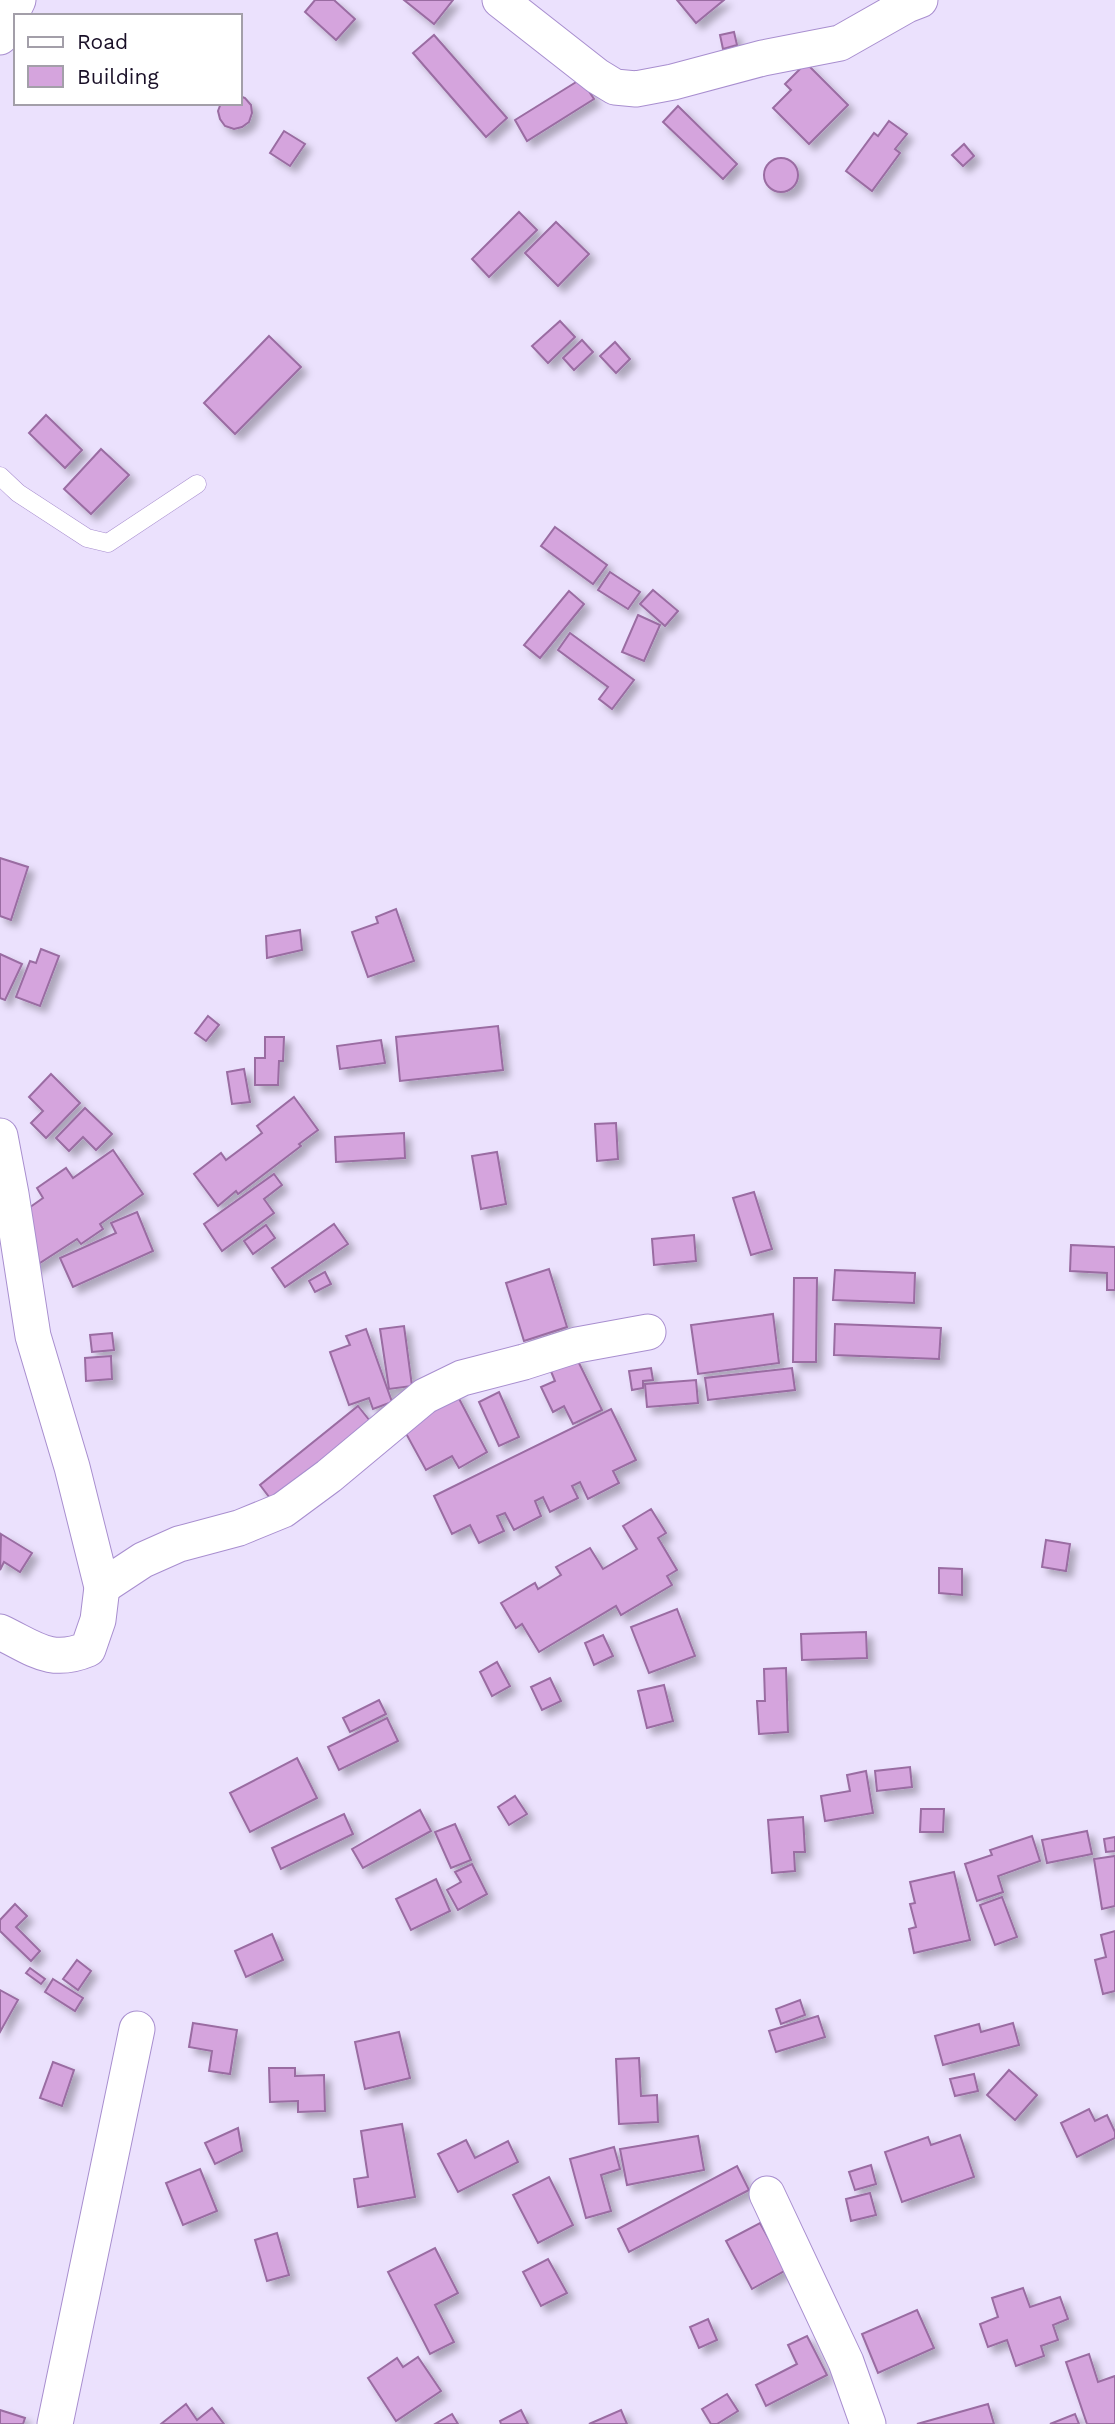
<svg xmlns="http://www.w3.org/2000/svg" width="1115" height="2424" font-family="'Work Sans',sans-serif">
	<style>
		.building { fill: #d5a4dd; stroke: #9a6ca2; stroke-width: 2; filter: url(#shadow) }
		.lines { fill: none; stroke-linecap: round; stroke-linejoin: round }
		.lane-casing { stroke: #a88ecf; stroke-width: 19 }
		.street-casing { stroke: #a88ecf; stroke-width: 37 }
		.lane { stroke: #fff; stroke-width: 18 }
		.street { stroke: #fff; stroke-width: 35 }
	</style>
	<defs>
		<filter id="shadow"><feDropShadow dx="6" dy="6" stdDeviation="3.5" flood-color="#0004"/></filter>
	</defs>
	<rect width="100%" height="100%" fill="#ebe1fd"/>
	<g class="building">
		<polygon points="315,0 334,0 355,19 336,40 305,12"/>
		<polygon points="404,0 453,0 434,24"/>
		<polygon points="677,0 724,0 696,23"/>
		<polygon points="734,32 737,45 723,49 720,35"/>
		<polygon points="434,35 507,118 486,137 413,53"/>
		<polygon points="806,63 848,105 809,144 773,108 791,90 785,84"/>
		<polygon points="581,79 594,99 527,141 515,120"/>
		<polygon points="240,96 245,98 251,105 252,113 249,122 242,127 234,129 225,126 220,119 218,111 221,103 240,103"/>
		<polygon points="678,106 737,164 723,179 663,122"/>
		<polygon points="889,121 907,134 895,149 900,153 872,191 846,171 874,133 878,136"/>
		<polygon points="284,131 305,144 290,166 270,153"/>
		<polygon points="964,144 974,156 963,166 952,155"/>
		<circle cx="781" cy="175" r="17"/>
		<polygon points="519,212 537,230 489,277 472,259"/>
		<polygon points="556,222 589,254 558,286 525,253"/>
		<polygon points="560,321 575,337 548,363 532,346"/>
		<polygon points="269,336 301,367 235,434 204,403"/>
		<polygon points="582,340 593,352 574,370 563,358"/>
		<polygon points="615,342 630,359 616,373 600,356"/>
		<polygon points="46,415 82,450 65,468 29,433"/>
		<polygon points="101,449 129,475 91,514 64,489"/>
		<polygon points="555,527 607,565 593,584 541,546"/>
		<polygon points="610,572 640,592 628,609 598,590"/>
		<polygon points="653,590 678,611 665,626 640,604"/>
		<polygon points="569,591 584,604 540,658 524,645"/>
		<polygon points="638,615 660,625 644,661 622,652"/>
		<polygon points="570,633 634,680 612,709 599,699 608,687 558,650"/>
		<polygon points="0,858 28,867 11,920 0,916"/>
		<polygon points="396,909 414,961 368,977 352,932 378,923 376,917"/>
		<polygon points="300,930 302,950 267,958 266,936"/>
		<polygon points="41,949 59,956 40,1006 16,997 30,961 36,963"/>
		<polygon points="0,954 22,964 5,1000 0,998"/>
		<polygon points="208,1016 219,1025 206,1041 195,1033"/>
		<polygon points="498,1026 503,1070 400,1081 396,1037"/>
		<polygon points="265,1037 284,1037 283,1061 279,1061 278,1085 255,1085 255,1058 265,1058"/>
		<polygon points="381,1040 385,1063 340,1069 337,1046"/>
		<polygon points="244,1069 250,1102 232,1104 227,1072"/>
		<polygon points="51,1074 80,1103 46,1138 31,1123 43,1111 29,1097"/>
		<polygon points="294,1097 318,1130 299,1144 301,1146 238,1194 236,1191 218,1206 194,1174 221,1153 226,1160 262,1133 257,1126"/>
		<polygon points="85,1108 112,1134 96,1150 83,1137 69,1151 56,1138"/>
		<polygon points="616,1123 618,1159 597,1161 595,1124"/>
		<polygon points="404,1133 405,1158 336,1162 335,1137"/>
		<polygon points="113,1150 143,1194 100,1224 103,1229 81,1244 77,1239 29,1270 19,1215 43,1198 37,1188 66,1168 73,1178"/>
		<polygon points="497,1152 506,1204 481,1209 472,1156"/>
		<polygon points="274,1174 282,1185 264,1199 274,1213 222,1251 204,1224"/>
		<polygon points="754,1192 772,1249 751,1255 733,1198"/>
		<polygon points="137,1212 153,1251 73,1287 60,1258 116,1233 111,1223"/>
		<polygon points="334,1224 348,1244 285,1287 272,1268"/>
		<polygon points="266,1225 275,1238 253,1254 244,1241"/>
		<polygon points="694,1235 696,1261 654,1265 652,1239"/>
		<polygon points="1071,1245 1115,1247 1115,1290 1107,1290 1107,1273 1070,1271"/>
		<polygon points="549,1269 567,1327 524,1341 506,1283"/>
		<polygon points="835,1270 915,1273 914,1303 833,1300"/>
		<polygon points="325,1272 331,1284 315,1292 309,1281"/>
		<polygon points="794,1278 817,1278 816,1362 793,1362"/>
		<polygon points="773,1314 779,1363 698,1374 691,1325"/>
		<polygon points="835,1324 941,1328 939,1359 834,1355"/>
		<polygon points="404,1326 412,1386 389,1389 380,1329"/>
		<polygon points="366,1329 392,1402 373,1409 369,1398 349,1405 330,1352 350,1345 346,1336"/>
		<polygon points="112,1333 114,1350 92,1352 90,1335"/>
		<polygon points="111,1356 112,1379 86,1381 85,1358"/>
		<polygon points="576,1357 602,1410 573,1424 564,1406 553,1412 541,1387 555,1381 550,1369"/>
		<polygon points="651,1368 653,1380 643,1381 643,1388 632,1390 629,1371"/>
		<polygon points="792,1368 795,1390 708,1400 705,1378"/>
		<polygon points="696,1380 698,1403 647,1407 645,1384"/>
		<polygon points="455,1391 487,1452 459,1468 452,1456 426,1470 403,1428 434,1411 430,1404"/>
		<polygon points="499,1392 519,1437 499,1446 479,1402"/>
		<polygon points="358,1406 374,1426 276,1506 260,1485"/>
		<polygon points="611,1409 636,1460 613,1471 619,1483 588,1499 580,1482 572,1486 578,1498 550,1512 543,1497 535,1501 541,1516 514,1530 505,1513 497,1516 504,1531 479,1543 470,1525 452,1534 434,1496"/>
		<polygon points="651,1509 666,1533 658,1538 677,1570 667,1576 672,1585 621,1615 616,1606 539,1652 522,1624 516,1628 501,1603 535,1583 538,1589 561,1575 556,1567 590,1548 603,1569 637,1549 623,1526"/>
		<polygon points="1,1534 32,1553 20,1572 4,1562 0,1570"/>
		<polygon points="1046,1540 1070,1544 1066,1571 1042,1567"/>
		<polygon points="939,1568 962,1569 962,1595 939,1593"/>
		<polygon points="677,1609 695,1656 649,1673 631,1627"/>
		<polygon points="866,1632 867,1658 802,1660 801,1634"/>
		<polygon points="603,1635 613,1656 594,1665 585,1643"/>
		<polygon points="497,1662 510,1686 492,1696 480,1672"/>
		<polygon points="786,1668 788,1732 759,1734 757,1701 765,1701 764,1669"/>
		<polygon points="550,1678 561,1701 542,1710 531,1687"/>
		<polygon points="664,1685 673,1721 647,1728 638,1691"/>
		<polygon points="379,1700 386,1714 350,1732 343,1718"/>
		<polygon points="387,1718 398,1741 339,1770 328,1747"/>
		<polygon points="297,1758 317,1798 250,1832 230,1793"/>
		<polygon points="910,1767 912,1787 877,1791 875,1771"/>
		<polygon points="866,1771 873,1813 825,1821 821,1796 850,1791 847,1775"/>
		<polygon points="515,1796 527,1814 509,1825 498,1807"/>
		<polygon points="921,1809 944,1809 943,1832 920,1832"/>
		<polygon points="420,1810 431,1831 363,1868 352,1849"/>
		<polygon points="344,1814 353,1834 281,1869 272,1848"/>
		<polygon points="803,1817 805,1852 794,1852 795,1871 772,1873 768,1820"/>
		<polygon points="455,1824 471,1860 451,1868 435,1832"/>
		<polygon points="1087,1831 1092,1854 1047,1863 1042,1840"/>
		<polygon points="1032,1836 1040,1861 998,1876 1003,1892 977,1901 965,1864 992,1855 990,1850"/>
		<polygon points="1115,1837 1115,1851 1106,1852 1104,1839"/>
		<polygon points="1115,1856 1115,1906 1102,1909 1094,1859"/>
		<polygon points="472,1864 487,1894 458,1910 447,1890 461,1882 455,1872"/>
		<polygon points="954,1872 970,1940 914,1953 909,1929 916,1927 910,1904 915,1903 910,1882"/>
		<polygon points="436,1879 450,1911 411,1930 396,1899"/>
		<polygon points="1002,1897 1017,1937 995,1945 980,1905"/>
		<polygon points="15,1904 27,1916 16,1927 40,1951 31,1961 0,1931 0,1920"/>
		<polygon points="1115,1931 1115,1991 1103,1994 1095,1960 1106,1957 1101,1935"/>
		<polygon points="272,1934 283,1960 246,1977 235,1951"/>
		<polygon points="77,1960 91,1971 78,1990 63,1979"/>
		<polygon points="30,1968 45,1979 41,1984 26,1973"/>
		<polygon points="53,1979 83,1998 75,2011 45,1992"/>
		<polygon points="0,1990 18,2000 0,2032"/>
		<polygon points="800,2000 805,2015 781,2024 776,2009"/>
		<polygon points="818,2016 825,2037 776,2052 769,2031"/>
		<polygon points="193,2023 237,2030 230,2074 209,2071 212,2051 189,2047"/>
		<polygon points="1013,2023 1019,2045 943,2065 935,2036 979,2024 981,2032"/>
		<polygon points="399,2032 410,2078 365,2089 355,2042"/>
		<polygon points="639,2058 641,2096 657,2095 658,2122 619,2124 616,2059"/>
		<polygon points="53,2062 74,2070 62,2106 40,2098"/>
		<polygon points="269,2068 295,2068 295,2076 324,2075 325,2111 298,2112 298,2101 270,2102"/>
		<polygon points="1009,2070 1037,2095 1015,2120 987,2095"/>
		<polygon points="974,2074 978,2091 955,2096 950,2079"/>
		<polygon points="1089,2109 1095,2121 1107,2115 1115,2132 1115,2138 1077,2157 1061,2123"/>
		<polygon points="402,2124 415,2197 358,2207 354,2179 368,2177 361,2131"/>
		<polygon points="238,2128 242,2151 215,2164 205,2143"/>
		<polygon points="960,2135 974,2177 902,2202 885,2152 928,2137 931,2145"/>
		<polygon points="698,2136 704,2170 627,2185 620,2149"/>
		<polygon points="466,2140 475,2158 508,2141 518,2162 458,2192 438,2154"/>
		<polygon points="614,2147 620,2169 601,2175 611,2211 586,2218 570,2159"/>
		<polygon points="871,2165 876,2184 855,2190 849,2172"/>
		<polygon points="737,2166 749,2190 629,2252 618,2229"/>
		<polygon points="200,2169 217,2211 183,2225 166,2183"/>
		<polygon points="549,2177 573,2225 538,2243 513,2195"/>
		<polygon points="870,2193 876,2215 851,2221 846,2199"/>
		<polygon points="760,2223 786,2270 752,2289 726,2241"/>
		<polygon points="277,2233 289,2275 267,2281 255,2240"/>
		<polygon points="435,2248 458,2293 435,2305 454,2342 430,2354 388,2272"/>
		<polygon points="548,2259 567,2293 541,2306 523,2272"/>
		<polygon points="1023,2288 1030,2307 1060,2297 1068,2319 1053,2325 1058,2340 1041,2346 1044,2356 1016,2366 1007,2340 988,2347 980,2324 998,2317 992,2298"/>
		<polygon points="917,2310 934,2348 878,2373 862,2334"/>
		<polygon points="708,2319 717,2340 699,2348 690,2327"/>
		<polygon points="807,2336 827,2375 766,2406 756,2385 797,2364 788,2345"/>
		<polygon points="1089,2354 1098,2382 1115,2376 1115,2424 1087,2424 1066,2362"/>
		<polygon points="418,2357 441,2391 396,2421 368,2378 397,2358 403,2367"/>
		<polygon points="727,2394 738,2411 717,2424 711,2424 702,2409"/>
		<polygon points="186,2404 197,2420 212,2408 224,2424 161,2424"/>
		<polygon points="988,2404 994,2424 917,2424"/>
		<polygon points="0,2410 25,2418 23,2424 0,2424"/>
		<polygon points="521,2410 528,2424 501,2424 500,2421"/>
		<polygon points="621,2410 627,2424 589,2424"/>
		<polygon points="452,2414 458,2424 435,2424"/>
		<polygon points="1075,2414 1079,2424 1050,2424"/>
	</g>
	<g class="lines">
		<g class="lane-casing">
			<polyline id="lane" points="0,476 18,493 87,538 108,543 197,484"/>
		</g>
		<g class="street-casing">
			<g id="street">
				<polyline points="500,0 597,76 615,87 636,89 673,82 763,58 840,43 907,5 920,0"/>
				<polyline points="0,37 18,0"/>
				<path d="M0,1136L11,1194L33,1336L72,1467L102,1587L98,1620L88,1649C50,1665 34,1648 0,1632"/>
				<polyline points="102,1587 143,1560 179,1544 239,1528 283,1510 329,1476 425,1396 462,1378 524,1362 577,1345 648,1332"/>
				<polyline points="767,2194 846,2362 868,2424"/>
				<polyline points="55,2424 137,2029"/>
			</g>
		</g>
		<use href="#lane" class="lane"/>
		<use href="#street" class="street"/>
	</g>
	<rect x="14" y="14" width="228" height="91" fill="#ffffff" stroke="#a39fa9" stroke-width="2"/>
	<rect x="28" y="37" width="35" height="10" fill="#ffffff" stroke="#a39fa9" stroke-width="2"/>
	<text x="77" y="49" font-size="21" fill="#190f27">Road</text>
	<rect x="28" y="66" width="35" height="21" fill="#d5a4dd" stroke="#a39fa9" stroke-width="2"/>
	<text x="77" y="84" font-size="21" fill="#190f27">Building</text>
</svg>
